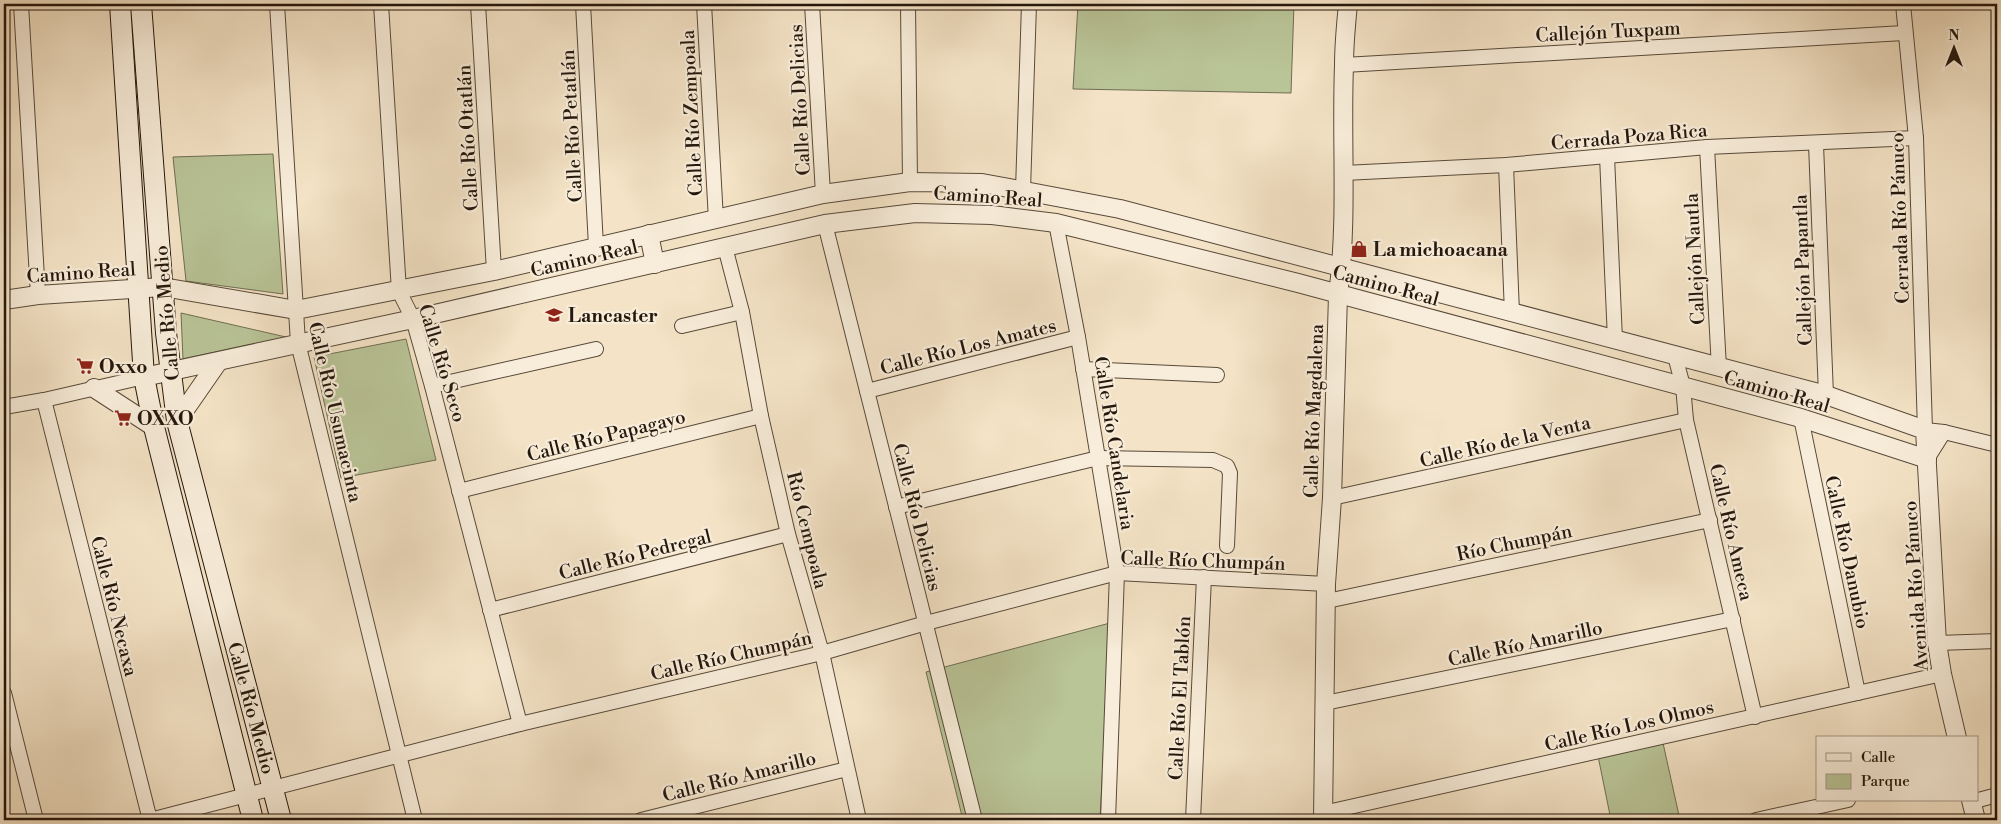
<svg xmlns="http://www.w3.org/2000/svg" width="2001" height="824" font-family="'Libre Bodoni',serif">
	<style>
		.green { fill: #b9c497; stroke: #6e6e52 }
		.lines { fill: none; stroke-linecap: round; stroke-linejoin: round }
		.minor-casing { stroke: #584a3a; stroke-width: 16 }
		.tertiary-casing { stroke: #584a3a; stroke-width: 20 }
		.secondary-casing { stroke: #24170c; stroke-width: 22 }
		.minor { stroke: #f8edda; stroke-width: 14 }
		.tertiary { stroke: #f8edda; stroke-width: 18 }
		.secondary { stroke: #f8edda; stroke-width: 20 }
		.labels { text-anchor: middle; stroke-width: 4.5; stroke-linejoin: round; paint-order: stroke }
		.street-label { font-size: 19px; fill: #24170c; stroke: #f8edda }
		.poi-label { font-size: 19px; font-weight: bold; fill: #24170c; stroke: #f8edda; text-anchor: start }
	</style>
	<rect width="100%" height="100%" fill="#f4e3c6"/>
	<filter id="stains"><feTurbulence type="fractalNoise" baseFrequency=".004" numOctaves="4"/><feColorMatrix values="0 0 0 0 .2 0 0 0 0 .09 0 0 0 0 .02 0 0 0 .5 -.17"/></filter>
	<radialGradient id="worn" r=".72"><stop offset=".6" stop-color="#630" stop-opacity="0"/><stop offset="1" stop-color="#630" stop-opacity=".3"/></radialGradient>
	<g class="green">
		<polygon points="1078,4 1294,4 1291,93 1073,89"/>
		<polygon points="273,154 283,294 186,281 173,157"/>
		<polygon points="181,313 286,337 183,359"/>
		<polygon points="406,339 436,460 341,478 314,357"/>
		<polygon points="1110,623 1100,820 963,820 926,672"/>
		<polygon points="1663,743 1680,820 1611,820 1598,756"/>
	</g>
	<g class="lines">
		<g class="minor-casing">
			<g id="minor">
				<polyline points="21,4 38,295"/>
				<polyline points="277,4 298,343 415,820"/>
				<polyline points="381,4 399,291 413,319 432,386 520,724"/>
				<polyline points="478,4 494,271"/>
				<polyline points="583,4 596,246"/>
				<polyline points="704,4 716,220"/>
				<polyline points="812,4 823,194"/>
				<polyline points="908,4 910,182"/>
				<polyline points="1903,4 1916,138 1925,430 1944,432 1997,445"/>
				<polyline points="1344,65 1904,33"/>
				<polyline points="1816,144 1826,395"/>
				<polyline points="1707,147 1719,368"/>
				<polyline points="1607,156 1615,340"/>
				<polyline points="1506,165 1512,313"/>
				<polyline points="1344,173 1506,165 1707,147 1916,138"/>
				<polyline points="1023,190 1029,4"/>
				<polyline points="1056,223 1078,337 1117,573 1108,820"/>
				<polyline points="825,224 975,820"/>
				<polyline points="725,247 742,312 761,416 788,534 822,653 859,820"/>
				<polyline points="682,326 742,312"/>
				<polyline points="1675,356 1683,386 1686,420 1755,717"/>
				<polyline points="1083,369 1217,375"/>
				<polyline points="432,386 596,349"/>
				<polyline points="867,391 1078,337"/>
				<polyline points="44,400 150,820"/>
				<polyline points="4,407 44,400 144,377"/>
				<polyline points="1801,418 1858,693"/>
				<polyline points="1927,459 1944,432"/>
				<polyline points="459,491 761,416"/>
				<polyline points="1332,498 1686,420"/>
				<polyline points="896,507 1098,458 1213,460 1227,466 1230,473 1227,546"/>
				<polyline points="1327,601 1710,520"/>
				<polyline points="490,610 788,534"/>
				<polyline points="1937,643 1997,641"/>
				<polyline points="4,693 36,820"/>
				<polyline points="1325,703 1733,619"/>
				<polyline points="1971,802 1997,795"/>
				<polyline points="1323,813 1942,674"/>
				<polyline points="150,820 520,724 822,653 926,623 1117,573 1326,584"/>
				<polyline points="641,820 847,769"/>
				<polyline points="1193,820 1204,577"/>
				<polyline points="1756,820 1848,800"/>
			</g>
		</g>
		<g class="tertiary-casing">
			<g id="tertiary">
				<polyline points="649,234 655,264"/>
				<polyline points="4,300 38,295 163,287 296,310 494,271 823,194 910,182 982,183 1120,209 1826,395 1925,430 1937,643 1942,674 1957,738"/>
				<polyline points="144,377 413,319 825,224 915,213 992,215 1056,223 1298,283 1801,418 1927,459"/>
				<polyline points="94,388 154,427"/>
				<polyline points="177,421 218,362"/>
				<polyline points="1971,800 1976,820"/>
				<path d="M1323,820L1326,584L1332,498L1338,295C1348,218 1341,141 1344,65C1344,45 1346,24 1348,4"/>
			</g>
		</g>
		<g class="secondary-casing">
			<g id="secondary">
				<polyline points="120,4 144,377 154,427 253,820"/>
				<polyline points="141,4 166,333 177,421 281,820"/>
			</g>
		</g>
		<use href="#minor" class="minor"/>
		<use href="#tertiary" class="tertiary"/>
		<use href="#secondary" class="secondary"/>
	</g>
	<defs>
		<g id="shop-bare" transform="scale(1.35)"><path d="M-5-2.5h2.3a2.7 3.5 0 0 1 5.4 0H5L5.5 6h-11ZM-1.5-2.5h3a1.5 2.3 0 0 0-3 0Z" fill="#8f2418" stroke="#f8edda" stroke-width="2.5" paint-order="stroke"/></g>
		<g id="school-bare" transform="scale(1.35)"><path d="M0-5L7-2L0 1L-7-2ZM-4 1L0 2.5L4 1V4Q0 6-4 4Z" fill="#8f2418" stroke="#f8edda" stroke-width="2.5" paint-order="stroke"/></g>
		<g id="supermarket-bare" transform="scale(1.35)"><path d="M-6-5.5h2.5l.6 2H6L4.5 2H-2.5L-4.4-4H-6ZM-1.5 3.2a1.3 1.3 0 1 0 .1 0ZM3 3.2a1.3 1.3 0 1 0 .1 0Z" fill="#8f2418" stroke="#f8edda" stroke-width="2.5" paint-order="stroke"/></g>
	</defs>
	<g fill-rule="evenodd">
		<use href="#shop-bare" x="1359" y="249"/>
		<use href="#school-bare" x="554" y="315"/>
		<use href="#supermarket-bare" x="85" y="366"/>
		<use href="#supermarket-bare" x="123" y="418"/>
	</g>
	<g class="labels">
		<g class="street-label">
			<text transform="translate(1608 31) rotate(-3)" y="7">Callejón Tuxpam</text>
			<text transform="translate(799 100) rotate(-93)" y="7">Calle Río Delicias</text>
			<text transform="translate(691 113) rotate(-93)" y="7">Calle Río Zempoala</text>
			<text transform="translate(571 126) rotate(-93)" y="7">Calle Río Petatlán</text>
			<text transform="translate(1629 136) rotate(-5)" y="7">Cerrada Poza Rica</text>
			<text transform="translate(467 138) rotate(-93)" y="7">Calle Río Otatlán</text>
			<text transform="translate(988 196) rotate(4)" y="7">Camino Real</text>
			<text transform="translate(1899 218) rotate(-92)" y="7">Cerrada Río Pánuco</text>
			<text transform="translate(584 258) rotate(-13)" y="7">Camino Real</text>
			<text transform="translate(1694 259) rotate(-93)" y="7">Callejón Nautla</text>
			<text transform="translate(1802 270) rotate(-92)" y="7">Callejón Papantla</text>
			<text transform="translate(81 272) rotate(-4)" y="7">Camino Real</text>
			<text transform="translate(1386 285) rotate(15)" y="7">Camino Real</text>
			<text transform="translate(166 313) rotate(-95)" y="7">Calle Río Medio</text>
			<text transform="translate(968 346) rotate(-14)" y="7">Calle Río Los Amates</text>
			<text transform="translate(443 363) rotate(73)" y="7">Calle Río Seco</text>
			<text transform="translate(1777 391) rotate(16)" y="7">Camino Real</text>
			<text transform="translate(1313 411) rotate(-88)" y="7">Calle Río Magdalena</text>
			<text transform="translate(336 412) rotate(77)" y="7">Calle Río Usumacinta</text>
			<text transform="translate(606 435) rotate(-14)" y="7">Calle Río Papagayo</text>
			<text transform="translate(1505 441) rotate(-13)" y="7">Calle Río de la Venta</text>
			<text transform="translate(1115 443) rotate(81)" y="7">Calle Río Candelaria</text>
			<text transform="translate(918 517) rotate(76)" y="7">Calle Río Delicias</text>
			<text transform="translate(808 530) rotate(76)" y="7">Río Cempoala</text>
			<text transform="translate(1732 532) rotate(77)" y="7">Calle Río Ameca</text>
			<text transform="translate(1514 542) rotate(-12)" y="7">Río Chumpán</text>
			<text transform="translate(1848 552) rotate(78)" y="7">Calle Río Danubio</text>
			<text transform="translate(635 554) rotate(-14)" y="7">Calle Río Pedregal</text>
			<text transform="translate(1203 560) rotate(2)" y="7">Calle Río Chumpán</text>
			<text transform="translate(1915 586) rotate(-94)" y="7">Avenida Río Pánuco</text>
			<text transform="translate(115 606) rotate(76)" y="7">Calle Río Necaxa</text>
			<text transform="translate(1525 643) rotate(-12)" y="7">Calle Río Amarillo</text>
			<text transform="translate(731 655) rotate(-13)" y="7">Calle Río Chumpán</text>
			<text transform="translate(1179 698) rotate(-87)" y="7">Calle Río El Tablón</text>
			<text transform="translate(252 708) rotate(75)" y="7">Calle Río Medio</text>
			<text transform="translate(1629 725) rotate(-13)" y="7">Calle Río Los Olmos</text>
			<text transform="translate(739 776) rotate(-14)" y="7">Calle Río Amarillo</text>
		</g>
		<g class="poi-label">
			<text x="1373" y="256">La michoacana</text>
			<text x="568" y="322">Lancaster</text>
			<text x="99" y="373">Oxxo</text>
			<text x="137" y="425">OXXO</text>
		</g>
	</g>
	<rect width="2001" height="824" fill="none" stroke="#f4e3c6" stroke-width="20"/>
	<rect x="5" y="5" width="1991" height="814" fill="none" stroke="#24170c" stroke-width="2.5"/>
	<rect x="10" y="10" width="1981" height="804" fill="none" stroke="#24170c"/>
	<rect x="1816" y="736" width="162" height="65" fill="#f8edda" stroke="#a39788"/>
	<rect x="1826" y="753" width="25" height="8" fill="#f8edda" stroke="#a39788"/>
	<text x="1861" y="762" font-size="15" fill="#24170c">Calle</text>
	<rect x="1826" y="774" width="25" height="15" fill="#b9c497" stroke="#a39788"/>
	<text x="1861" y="786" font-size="15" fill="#24170c">Parque</text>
	<g transform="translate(1954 48)" stroke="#f8edda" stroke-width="4" paint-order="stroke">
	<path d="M0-4L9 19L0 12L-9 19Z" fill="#24170c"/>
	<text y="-8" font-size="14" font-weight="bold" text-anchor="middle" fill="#24170c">N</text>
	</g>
	<rect width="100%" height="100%" filter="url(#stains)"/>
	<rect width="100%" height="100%" fill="url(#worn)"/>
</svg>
